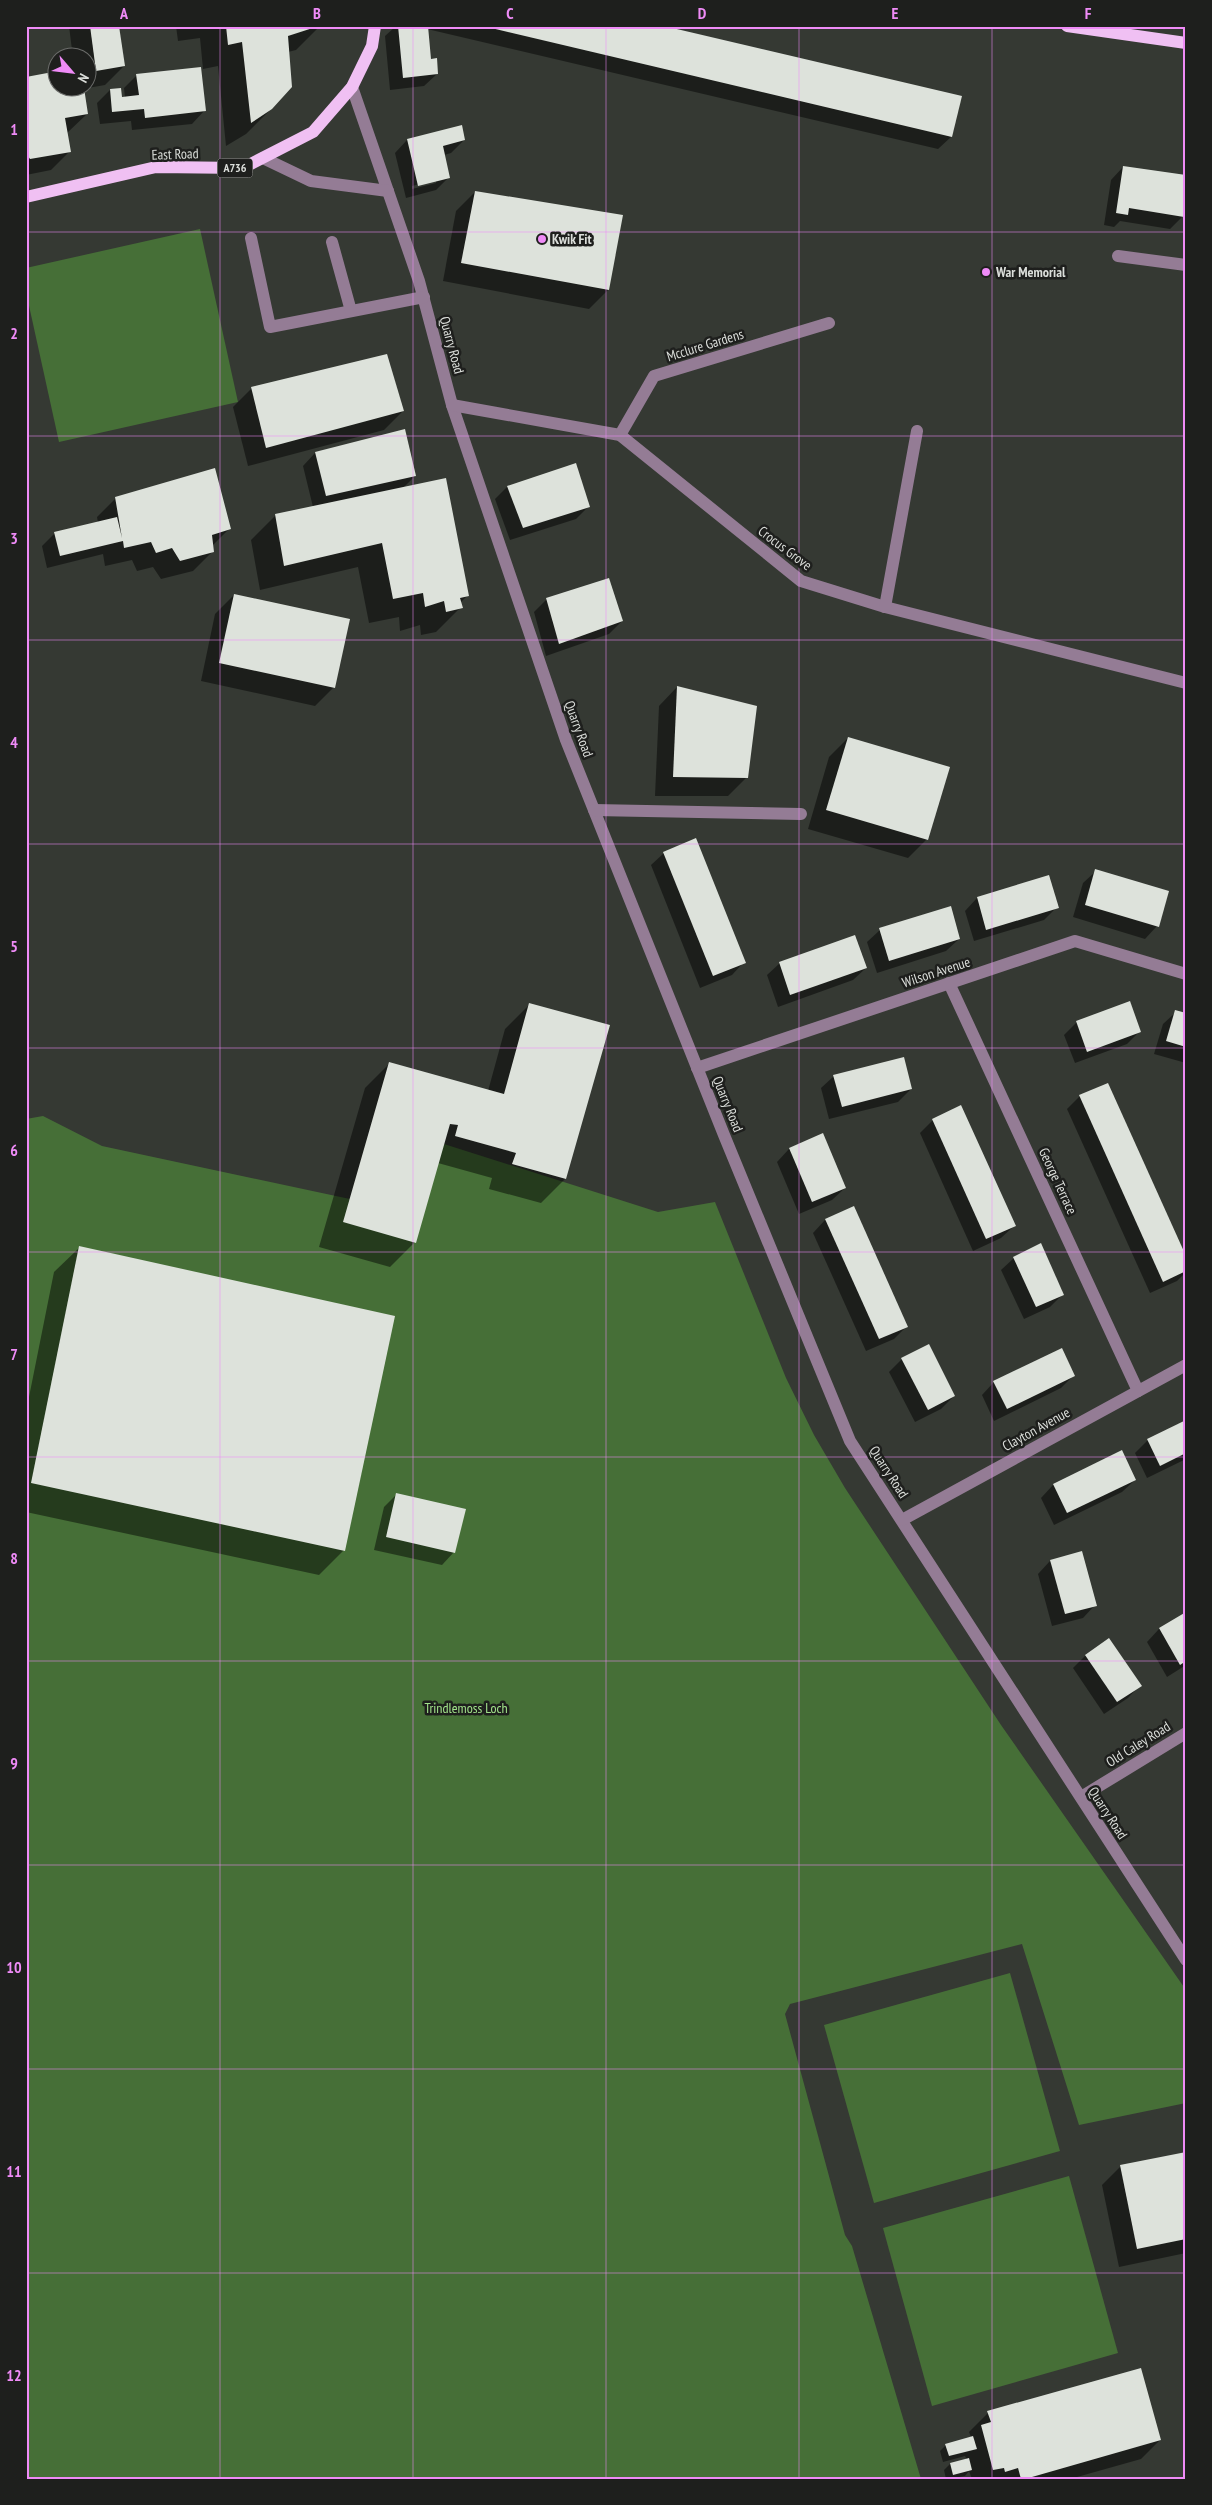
<svg xmlns="http://www.w3.org/2000/svg" width="1212" height="2505" font-family="'PT Sans Narrow',sans-serif">
	<style>
		.green { fill: #466f37 }
		.shadow { fill: #0007; fill-rule: evenodd }
		.building { fill: #dde2db }
		.lines { fill: none; stroke-linecap: round; stroke-linejoin: round }
		.minor { stroke: #947c95; stroke-width: 12 }
		.major { stroke: #f0c0f3; stroke-width: 12 }
		.grid { fill: none; stroke: #ef8bf7; stroke-width: 1; stroke-opacity: 0.55 }
		.poi-dot { fill: #ef8bf7; stroke: #1e1f1d; stroke-width: 2 }
		.labels { text-anchor: middle; stroke-width: 5; stroke-linejoin: round; paint-order: stroke }
		.shield { fill: #1e1f1d; stroke: #a2a5a1; stroke-width: 1 }
		.shield-label { font-size: 12px; font-weight: bold; fill: #dbdeda }
		.street-label { font-size: 14px; fill: #dbdeda; stroke: #1e1f1d }
		.poi-label { font-size: 14px; font-weight: bold; fill: #dbdeda; stroke: #1e1f1d; text-anchor: start }
		.park-label { font-size: 14px; fill: #a1e18a; stroke: #1e1f1d }
		.neatline { fill: none; stroke: #ef8bf7; stroke-width: 2 }
		.grid-label { font-size: 16px; text-anchor: middle; font-weight: bold; fill: #ef8bf7 }
	</style>
	<rect width="100%" height="100%" fill="#353933"/>
	<g class="green">
		<polygon points="200,229 238,402 59,442 26,292 26,268"/>
		<polygon points="43,1116 102,1146 378,1205 425,1138 658,1212 715,1202 786,1378 814,1435 845,1488 1001,1725 1186,1990 1186,2103 1079,2125 1022,1944 790,2004 785,2014 845,2235 852,2246 921,2479 26,2479 26,1119"/>
		<polygon points="1010,1973 1060,2151 874,2203 824,2025"/>
		<polygon points="1069,2176 1118,2353 932,2406 883,2228"/>
	</g>
	<g class="shadow">
		<polygon points="69,26 118,26 124,66 105,85 82,89 87,114 67,133 70,151 51,170 26,175 26,78 58,88 88,88 88,58 73,58"/>
		<polygon points="176,26 320,26 296,50 288,52 271,109 246,134 226,146 218,66 203,69 200,38 178,41"/>
		<polygon points="396,26 658,26 951,137 938,149 427,29 430,60 437,74 424,86 390,90 385,36"/>
		<polygon points="137,75 204,111 192,124 132,130 131,121 100,124 97,103 110,90 121,98 125,98 124,88"/>
		<path d="M407,140H464L451,153L444,155L449,177L436,190L406,198L395,153ZM436,180V183L412,189V186Z"/>
		<polygon points="1123,167 1186,177 1183,216 1170,229 1120,221 1114,227 1104,225 1111,180"/>
		<polygon points="475,192 608,290 589,309 443,281 456,211"/>
		<polygon points="252,388 403,411 384,430 248,466 233,407"/>
		<polygon points="315,453 415,476 403,488 468,595 460,603 461,607 436,632 421,635 420,625 400,631 399,617 369,623 358,567 260,590 251,540 276,515 313,507 303,466"/>
		<polygon points="507,487 588,507 576,519 510,540 495,499"/>
		<polygon points="116,498 230,528 212,546 212,552 193,571 161,579 153,567 137,571 132,560 105,566 103,554 47,568 42,546 55,533 98,523 97,517"/>
		<polygon points="234,595 334,687 315,706 201,681 215,614"/>
		<polygon points="547,599 622,621 609,634 546,656 534,612"/>
		<polygon points="677,687 747,777 728,796 655,796 659,706"/>
		<polygon points="848,738 927,839 908,858 808,829 829,757"/>
		<polygon points="664,853 744,962 732,975 700,988 651,865"/>
		<polygon points="1096,871 1157,926 1145,939 1073,917 1083,883"/>
		<polygon points="977,898 1057,907 1044,920 974,941 965,911"/>
		<polygon points="880,930 959,939 946,951 877,973 867,942"/>
		<polygon points="780,963 866,968 853,980 778,1007 767,975"/>
		<polygon points="530,1004 565,1179 541,1203 489,1189 492,1178 438,1163 415,1242 390,1267 319,1247 365,1088 390,1063 488,1091 505,1029"/>
		<polygon points="1176,1012 1186,1015 1186,1063 1154,1054 1163,1024"/>
		<polygon points="1077,1022 1140,1031 1127,1044 1075,1063 1064,1035"/>
		<polygon points="834,1076 911,1089 898,1102 829,1119 821,1088"/>
		<polygon points="1080,1096 1186,1259 1186,1272 1177,1281 1150,1293 1067,1109"/>
		<polygon points="933,1120 1014,1226 1001,1238 973,1251 920,1133"/>
		<polygon points="822,1135 845,1188 832,1200 799,1214 777,1162 789,1149"/>
		<polygon points="853,1208 907,1326 894,1339 866,1351 813,1233 825,1220"/>
		<polygon points="79,1248 344,1550 319,1575 26,1512 26,1412 54,1272"/>
		<polygon points="1014,1258 1063,1294 1050,1307 1024,1319 1001,1270"/>
		<polygon points="902,1359 954,1396 941,1409 915,1422 889,1372"/>
		<polygon points="1074,1375 1061,1388 994,1421 982,1395 994,1382"/>
		<polygon points="1186,1421 1186,1459 1147,1478 1135,1453 1148,1440"/>
		<polygon points="1135,1480 1122,1492 1054,1525 1041,1498 1053,1485"/>
		<polygon points="397,1494 454,1552 442,1565 374,1550 384,1507"/>
		<polygon points="1050,1561 1095,1605 1083,1618 1052,1626 1038,1574"/>
		<polygon points="1186,1614 1186,1665 1167,1677 1147,1642 1159,1629"/>
		<polygon points="1109,1639 1140,1685 1128,1698 1104,1714 1073,1668 1085,1656"/>
		<polygon points="1186,2153 1186,2253 1119,2267 1102,2185 1121,2166"/>
		<polygon points="988,2413 1160,2440 1141,2459 1070,2479 972,2479 969,2471 965,2476 946,2479 944,2470 950,2464 967,2460 965,2456 943,2462 940,2451 946,2445 971,2437 969,2432"/>
	</g>
	<g class="building">
		<polygon points="90,26 119,26 125,66 96,71"/>
		<polygon points="226,26 319,26 288,36 292,87 272,109 251,123 242,42 228,45"/>
		<polygon points="398,26 428,26 431,59 437,58 438,74 403,78"/>
		<polygon points="483,26 664,26 962,96 952,137"/>
		<polygon points="201,67 206,111 145,118 144,109 112,112 110,89 121,88 122,97 139,95 136,74"/>
		<polygon points="58,71 58,88 84,88 88,114 65,118 71,152 30,159 26,153 26,77"/>
		<polygon points="462,125 465,140 443,146 450,178 418,186 407,139"/>
		<polygon points="1123,166 1186,175 1184,217 1129,208 1128,215 1116,213"/>
		<polygon points="475,191 623,215 609,290 461,263"/>
		<polygon points="387,354 404,411 266,448 251,387"/>
		<polygon points="405,429 416,476 326,496 315,452"/>
		<polygon points="576,463 590,507 523,528 507,486"/>
		<polygon points="215,468 231,529 212,535 214,552 180,561 172,548 156,553 151,542 124,548 123,541 60,556 54,532 117,517 122,538 115,497"/>
		<polygon points="446,478 469,596 460,598 463,608 446,612 444,601 425,607 423,593 393,599 382,543 284,566 275,514"/>
		<polygon points="609,578 623,621 559,644 546,598"/>
		<polygon points="234,594 350,619 335,688 219,663"/>
		<polygon points="677,686 757,706 748,778 673,777"/>
		<polygon points="848,737 950,767 928,840 826,810"/>
		<polygon points="696,838 746,963 713,976 663,852"/>
		<polygon points="1095,869 1169,891 1159,927 1085,905"/>
		<polygon points="1049,875 1059,908 986,930 977,897"/>
		<polygon points="951,906 960,939 889,961 879,928"/>
		<polygon points="855,935 867,968 790,995 779,962"/>
		<polygon points="1130,1001 1141,1032 1087,1052 1076,1021"/>
		<polygon points="529,1003 610,1025 566,1179 512,1164 516,1153 455,1136 458,1125 450,1124 416,1243 343,1222 389,1062 504,1094"/>
		<polygon points="1175,1010 1186,1013 1186,1047 1166,1041"/>
		<polygon points="904,1057 912,1089 842,1107 833,1075"/>
		<polygon points="1108,1083 1186,1256 1186,1271 1163,1282 1079,1095"/>
		<polygon points="961,1105 1016,1226 986,1239 932,1119"/>
		<polygon points="823,1133 846,1188 812,1202 789,1148"/>
		<polygon points="854,1206 908,1327 879,1339 825,1219"/>
		<polygon points="1041,1243 1064,1295 1036,1307 1013,1257"/>
		<polygon points="79,1246 395,1316 345,1551 31,1483"/>
		<polygon points="929,1344 955,1396 928,1410 901,1358"/>
		<polygon points="1062,1348 1075,1376 1007,1409 993,1381"/>
		<polygon points="1186,1420 1186,1453 1160,1466 1147,1439"/>
		<polygon points="1122,1450 1136,1480 1067,1513 1053,1484"/>
		<polygon points="396,1493 466,1509 455,1553 386,1537"/>
		<polygon points="1082,1551 1097,1606 1065,1614 1050,1560"/>
		<polygon points="1186,1612 1186,1661 1180,1665 1159,1628"/>
		<polygon points="1109,1638 1142,1686 1117,1702 1085,1655"/>
		<polygon points="1186,2152 1186,2239 1137,2249 1120,2165"/>
		<polygon points="1141,2368 1161,2440 1025,2479 1021,2479 1018,2468 1005,2472 1004,2468 993,2470 981,2425 991,2422 987,2411"/>
		<polygon points="973,2436 977,2449 949,2456 945,2444"/>
		<polygon points="969,2458 972,2470 953,2475 950,2463"/>
	</g>
	<g class="lines">
		<g class="minor">
			<polyline points="352,87 419,281 452,405 566,740 724,1135 850,1441 1186,1960"/>
			<polyline points="263,158 311,181 388,191"/>
			<polyline points="251,238 270,327 424,297"/>
			<polyline points="332,242 351,311"/>
			<polyline points="1118,256 1186,265"/>
			<polyline points="452,405 620,435 801,581 885,607 1186,683"/>
			<polyline points="620,435 654,376 829,323"/>
			<polyline points="885,607 917,431"/>
			<polyline points="594,810 801,814"/>
			<polyline points="949,983 1138,1391"/>
			<polyline points="697,1068 1075,941 1186,974"/>
			<polyline points="902,1520 1186,1365"/>
			<polyline points="1081,1797 1186,1733"/>
		</g>
		<g class="major">
			<polyline points="1067,26 1186,43"/>
			<polyline points="26,197 156,167 243,168 313,132 352,87 372,46 375,26"/>
		</g>
	</g>
	<path class="grid" d="M220,26V2479M413,26V2479M606,26V2479M799,26V2479M992,26V2479M26,232H1186M26,436H1186M26,640H1186M26,844H1186M26,1048H1186M26,1252H1186M26,1457H1186M26,1661H1186M26,1865H1186M26,2069H1186M26,2273H1186"/>
	<g class="poi-dot">
		<circle cx="542" cy="239" r="5"/>
		<circle cx="986" cy="272" r="5"/>
	</g>
	<g class="labels">
		<rect class="shield" x="217.5" y="158.5" width="35" height="19" rx="4"/>
		<g class="shield-label">
			<text x="235" y="172">A736</text>
		</g>
		<g class="street-label">
			<text transform="translate(175 154) rotate(-2)" y="5">East Road</text>
			<text transform="translate(452 345) rotate(75)" y="5">Quarry Road</text>
			<text transform="translate(705 345) rotate(-17)" y="5">Mcclure Gardens</text>
			<text transform="translate(785 548) rotate(37)" y="5">Crocus Grove</text>
			<text transform="translate(579 729) rotate(70)" y="5">Quarry Road</text>
			<text transform="translate(936 972) rotate(-18)" y="5">Wilson Avenue</text>
			<text transform="translate(728 1104) rotate(68)" y="5">Quarry Road</text>
			<text transform="translate(1058 1181) rotate(65)" y="5">George Terrace</text>
			<text transform="translate(1036 1429) rotate(-29)" y="5">Clayton Avenue</text>
			<text transform="translate(889 1472) rotate(57)" y="5">Quarry Road</text>
			<text transform="translate(1138 1744) rotate(-32)" y="5">Old Caley Road</text>
			<text transform="translate(1108 1813) rotate(57)" y="5">Quarry Road</text>
		</g>
		<g class="poi-label">
			<text x="552" y="244">Kwik Fit</text>
			<text x="996" y="277">War Memorial</text>
		</g>
		<g class="park-label">
			<text x="466" y="1713">Trindlemoss Loch</text>
		</g>
	</g>
	<rect width="1212" height="2505" fill="none" stroke="#1e1f1d" stroke-width="55"/>
	<g transform="translate(72 72) rotate(118)"><circle r="24" fill="#1e1f1d" stroke="#6a6b69"/>
	<path d="M0-4L9 19L0 12L-9 19Z" fill="#ef8bf7"/>
	<text y="-8" font-size="14" font-weight="bold" text-anchor="middle" fill="#dbdeda">N</text>
	</g>
	<rect x="28" y="28" width="1156" height="2450" class="neatline"/>
	<g class="grid-label">
		<text x="124" y="19">A</text>
		<text x="317" y="19">B</text>
		<text x="510" y="19">C</text>
		<text x="702" y="19">D</text>
		<text x="895" y="19">E</text>
		<text x="1088" y="19">F</text>
		<text x="14" y="135">1</text>
		<text x="14" y="339">2</text>
		<text x="14" y="544">3</text>
		<text x="14" y="748">4</text>
		<text x="14" y="952">5</text>
		<text x="14" y="1156">6</text>
		<text x="14" y="1360">7</text>
		<text x="14" y="1564">8</text>
		<text x="14" y="1769">9</text>
		<text x="14" y="1973">10</text>
		<text x="14" y="2177">11</text>
		<text x="14" y="2381">12</text>
	</g>
</svg>
